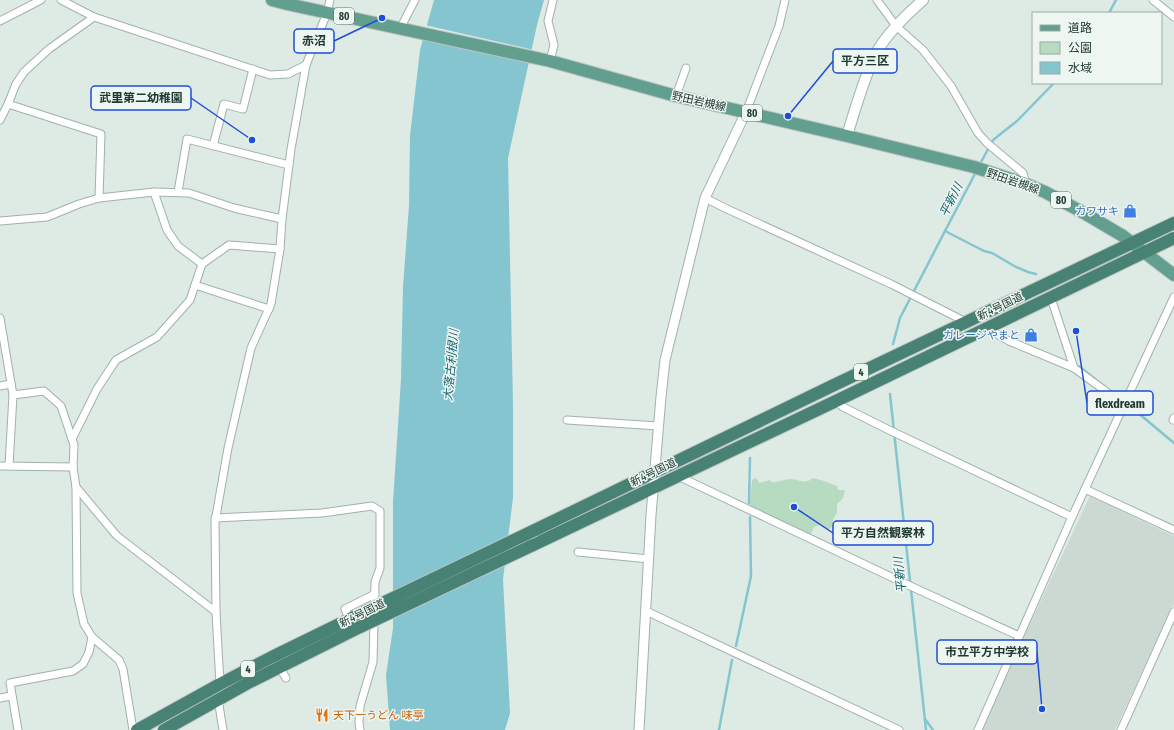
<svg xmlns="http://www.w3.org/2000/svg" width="1174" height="730" font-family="'Fira Sans Condensed','Noto Sans JP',sans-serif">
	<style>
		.built { fill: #ccd9d3 }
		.green { fill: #b6dbc0 }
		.water { fill: #85c5d0 }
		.pier { fill: #deeae4 }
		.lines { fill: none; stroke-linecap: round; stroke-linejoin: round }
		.stream { stroke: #85c5d0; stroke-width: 2.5 }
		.minor-casing { stroke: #a1b1ab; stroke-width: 9 }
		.tertiary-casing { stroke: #a1b1ab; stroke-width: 11 }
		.secondary-casing { stroke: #9db5ac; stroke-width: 12 }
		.primary-casing { stroke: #bcc4c2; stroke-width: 14 }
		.trunk-casing { stroke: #bcc4c2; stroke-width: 14 }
		.minor { stroke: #fff; stroke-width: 7 }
		.tertiary { stroke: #fff; stroke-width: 9 }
		.secondary { stroke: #fff; stroke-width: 10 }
		.primary { stroke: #629f8f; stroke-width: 12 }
		.trunk { stroke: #478274; stroke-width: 12 }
		.trunk-bridge-casing { stroke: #bcc4c2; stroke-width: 14; stroke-linecap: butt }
		.trunk-bridge { stroke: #478274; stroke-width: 12 }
		.labels { text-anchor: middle; stroke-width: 3; stroke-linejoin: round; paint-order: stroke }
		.shield { fill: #eef6f2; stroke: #5e726c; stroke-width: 1 }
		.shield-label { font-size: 10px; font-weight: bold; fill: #203932 }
		.street-label { font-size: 11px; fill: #203932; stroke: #eef6f2 }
		.shop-label { font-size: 11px; fill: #366cbe; stroke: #eef6f2; text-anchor: end }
		.food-label { font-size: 11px; fill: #c56008; stroke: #eef6f2; text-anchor: start }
		.water-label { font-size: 12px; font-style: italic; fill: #1b6674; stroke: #eef6f2 }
		.leader { fill: none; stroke: #1d4ed8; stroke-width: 1.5 }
		.callout-dot { fill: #1d4ed8; stroke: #eef6f2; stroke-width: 1.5 }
		.callout { fill: #eef6f2; stroke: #1d4ed8; stroke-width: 1.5 }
		.callout-label { font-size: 12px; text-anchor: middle; font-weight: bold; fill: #203932 }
	</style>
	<rect width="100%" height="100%" fill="#deeae4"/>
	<polygon class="built" points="1090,496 1174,536 1174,603 1115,730 980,730"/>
	<path class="green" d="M755,478L757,479L759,483L770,480L771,482C778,483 784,479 791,479C797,479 801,483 807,481C809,481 811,479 813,478L824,481L837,486L838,490H845L843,498L837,504V513L833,519V526L828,530L820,525L814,527L810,535L797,530L757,509H753L750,506L752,480Z"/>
	<polygon class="water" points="434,0 544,0 537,25 508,158 513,405 513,498 503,579 510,713 505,730 390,730 386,675 393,628 393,502 401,379 403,287 409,205 410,136 420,50"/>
	<polygon class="pier" points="425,25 534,50 531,61 421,36"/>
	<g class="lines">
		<g class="stream">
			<polyline points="1109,13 1116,0"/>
			<polyline points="980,164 993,140 1017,121 1054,83"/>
			<polyline points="945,231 984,251 992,253 1016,267 1028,272 1036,274"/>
			<polyline points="893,344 900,318 945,231 976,172"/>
			<polyline points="1074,365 1080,367 1096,380"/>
			<polyline points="890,394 926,730"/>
			<polyline points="1131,407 1174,443"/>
			<polyline points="749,503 750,458"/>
			<polyline points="736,646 751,576 750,517"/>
			<polyline points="925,719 933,730"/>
			<polyline points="719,730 732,660"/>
		</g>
		<g class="minor-casing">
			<g id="minor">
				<polyline points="61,0 94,17 270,75 288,74 306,65"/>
				<polyline points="877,0 896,26 923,50 951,86 978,133 987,143 1023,173 1026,184"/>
				<polyline points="1153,0 1174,17"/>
				<polyline points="0,21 41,0"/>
				<polyline points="402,29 403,23 415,0"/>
				<polyline points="550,61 554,45 548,21 553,0"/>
				<polyline points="676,96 686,68"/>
				<polyline points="8,104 101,134 99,198"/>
				<polyline points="746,112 779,26 785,0"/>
				<polyline points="0,120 8,104 16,84 24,72 49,49 94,17"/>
				<polyline points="213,146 224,104 243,109 253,69"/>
				<polyline points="154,192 167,230 178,246 202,264"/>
				<polyline points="178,192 187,139 289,165"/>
				<polyline points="705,198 727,209 891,284 966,322"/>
				<polyline points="0,221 47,217 79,204 99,198 154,192 189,193 234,208 282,219"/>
				<polyline points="195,285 269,309"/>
				<polyline points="1051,298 1074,368"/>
				<polyline points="0,318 13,395 9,466"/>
				<polyline points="987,328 1009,341 1074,368 1104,390 1124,406"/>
				<polyline points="0,386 11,384"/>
				<polyline points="13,395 44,391 61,406 74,445 73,467 76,487 77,593 84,624 92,637 119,660 123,669 133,730"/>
				<polyline points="836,401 843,407 889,430 1072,517"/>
				<polyline points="567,420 658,426"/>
				<polyline points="1173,420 1174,418"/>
				<polyline points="72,439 97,389 116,360 157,337 190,300 202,264 229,245 280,249"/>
				<polyline points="0,466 73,467"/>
				<polyline points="678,476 906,584 1019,636"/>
				<polyline points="76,487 117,536 216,612"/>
				<polyline points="1085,489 1174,530"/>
				<polyline points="215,518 322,513 372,506 380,511 380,568 375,582 373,662 360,706 359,722 360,730"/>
				<polyline points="578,552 649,559"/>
				<polyline points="646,611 899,730"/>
				<polyline points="349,619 345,609 375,594"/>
				<polyline points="279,667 286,678"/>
				<polyline points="220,684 216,612 215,522 228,448 251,348 271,304 280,249 282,219 291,149 306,65 327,13 330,0"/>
				<polyline points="0,698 11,696"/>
				<polyline points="218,699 223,730"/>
				<polyline points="18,730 10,683 73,671 83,664 89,652 92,637"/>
				<polyline points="978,730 1072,517 1174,297"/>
				<polyline points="1121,730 1174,612"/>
			</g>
		</g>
		<g class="tertiary-casing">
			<polyline id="tertiary" points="639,730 651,515 661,397 665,360 705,198 746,112"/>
		</g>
		<g class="secondary-casing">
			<path id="secondary" d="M847,136C855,109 863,81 875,55C886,34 906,15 923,0"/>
		</g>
		<g class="primary-casing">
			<polyline id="primary" points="272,0 287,4 550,61 676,96 847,136 974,167 1026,184 1045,192 1084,213 1123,236 1174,275"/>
		</g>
		<g class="trunk-casing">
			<g id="trunk">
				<polyline points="535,530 832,386 1174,223"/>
				<polyline points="533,545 836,401 1174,238"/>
				<polyline points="137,730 220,684 272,657 362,613"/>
				<polyline points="164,730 248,683 360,627"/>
			</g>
		</g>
		<use href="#minor" class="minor"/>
		<use href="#tertiary" class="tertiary"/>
		<use href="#secondary" class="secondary"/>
		<use href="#primary" class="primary"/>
		<use href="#trunk" class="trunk"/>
		<g class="trunk-bridge-casing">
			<g id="trunk-bridge">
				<polyline points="362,613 535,530"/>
				<polyline points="360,627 533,545"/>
			</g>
		</g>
		<use href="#trunk-bridge" class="trunk-bridge"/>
	</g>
	<defs>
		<g id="shop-bare" transform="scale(1.08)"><path d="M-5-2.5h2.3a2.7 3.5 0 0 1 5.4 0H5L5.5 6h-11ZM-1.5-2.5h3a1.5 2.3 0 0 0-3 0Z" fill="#3f7fe0" stroke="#eef6f2" stroke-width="2.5" paint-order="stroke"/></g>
		<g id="restaurant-bare" transform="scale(1.08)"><path d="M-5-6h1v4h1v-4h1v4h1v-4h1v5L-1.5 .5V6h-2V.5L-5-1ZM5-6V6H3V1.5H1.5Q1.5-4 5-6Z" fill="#e8710a" stroke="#eef6f2" stroke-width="2.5" paint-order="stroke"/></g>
	</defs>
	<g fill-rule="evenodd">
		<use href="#shop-bare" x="1130" y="211"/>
		<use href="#shop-bare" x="1031" y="335"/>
		<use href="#restaurant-bare" x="322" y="715"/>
	</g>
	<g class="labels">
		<g class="shield">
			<rect x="334" y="8" width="20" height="16" rx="3"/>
			<rect x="742" y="105" width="20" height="16" rx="3"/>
			<rect x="1051" y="192" width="20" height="16" rx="3"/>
			<rect x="854" y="364" width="14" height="16" rx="3"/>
			<rect x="241" y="661" width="14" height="16" rx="3"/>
		</g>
		<g class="shield-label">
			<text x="344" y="20">80</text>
			<text x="752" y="117">80</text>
			<text x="1061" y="204">80</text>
			<text x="861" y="376">4</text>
			<text x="248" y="673">4</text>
		</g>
		<g class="street-label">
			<text transform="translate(699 101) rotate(13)" y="4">野田岩槻線</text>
			<text transform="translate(1013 181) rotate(19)" y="4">野田岩槻線</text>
			<text transform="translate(1000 306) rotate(-26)" y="4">新4号国道</text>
			<text transform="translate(653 472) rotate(-26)" y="4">新4号国道</text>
			<text transform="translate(362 613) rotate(-26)" y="4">新4号国道</text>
		</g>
		<g class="shop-label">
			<text x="1119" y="215">カワサキ</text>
			<text x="1020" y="339">ガレージやまと</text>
		</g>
		<g class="food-label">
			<text x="333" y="719">天下一うどん 味亭</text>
		</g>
		<g class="water-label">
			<text transform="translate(951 200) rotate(-63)" y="4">平新川</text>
			<text transform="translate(451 365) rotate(-85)" y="4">大落古利根川</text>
			<text transform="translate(900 575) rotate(-96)" y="4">平新川</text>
		</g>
	</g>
	<path class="leader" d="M382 18L334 41M788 116L833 61M252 140L191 98M1076 331L1087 403M794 507L833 533M1042 709L1037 652"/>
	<g class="callout-dot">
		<circle cx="382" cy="18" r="4"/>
		<circle cx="788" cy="116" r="4"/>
		<circle cx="252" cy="140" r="4"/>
		<circle cx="1076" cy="331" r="4"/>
		<circle cx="794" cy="507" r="4"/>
		<circle cx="1042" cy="709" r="4"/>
	</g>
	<g class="callout">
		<rect x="294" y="29" width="40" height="24" rx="4"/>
		<rect x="833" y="49" width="64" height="24" rx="4"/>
		<rect x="91" y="86" width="100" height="24" rx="4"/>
		<rect x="1087" y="391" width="66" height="24" rx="4"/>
		<rect x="833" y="521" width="100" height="24" rx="4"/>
		<rect x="937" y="640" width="100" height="24" rx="4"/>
	</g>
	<g class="callout-label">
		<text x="314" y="45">赤沼</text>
		<text x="865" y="65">平方三区</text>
		<text x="141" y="102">武里第二幼稚園</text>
		<text x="1120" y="408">flexdream</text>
		<text x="883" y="537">平方自然観察林</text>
		<text x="987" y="656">市立平方中学校</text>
	</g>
	<rect x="1032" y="12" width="130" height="72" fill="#eef6f2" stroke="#9caaa5"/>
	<rect x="1040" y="25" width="20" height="6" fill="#629f8f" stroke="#9caaa5"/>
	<text x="1068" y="32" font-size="12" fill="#203932">道路</text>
	<rect x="1040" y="42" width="20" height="12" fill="#b6dbc0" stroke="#9caaa5"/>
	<text x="1068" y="52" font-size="12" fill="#203932">公園</text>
	<rect x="1040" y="62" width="20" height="12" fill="#85c5d0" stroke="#9caaa5"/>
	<text x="1068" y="72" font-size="12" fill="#203932">水域</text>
</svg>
